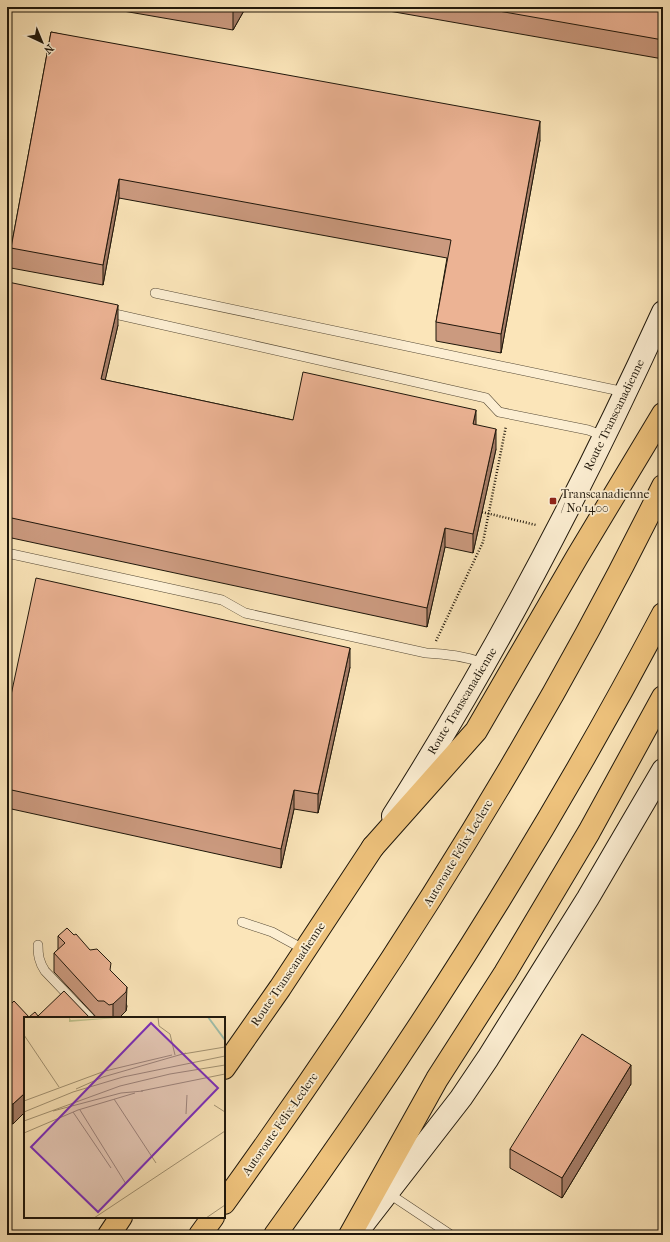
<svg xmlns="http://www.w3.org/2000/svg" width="670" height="1242" font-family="'IM FELL French Canon',serif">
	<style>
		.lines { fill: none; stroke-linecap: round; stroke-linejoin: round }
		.lane-casing { stroke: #564a36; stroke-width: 10 }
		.secondary-casing { stroke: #1f170b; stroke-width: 24 }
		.primary-casing { stroke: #1f170b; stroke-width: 24 }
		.highway-casing { stroke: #1f170b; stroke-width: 24 }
		.path { stroke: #1f170b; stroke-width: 2.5; stroke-dasharray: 1 2; stroke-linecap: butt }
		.lane { stroke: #fceed2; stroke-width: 9 }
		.secondary { stroke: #fceed2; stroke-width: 22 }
		.primary { stroke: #eec27c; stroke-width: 22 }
		.highway { stroke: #eec27c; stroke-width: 22 }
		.wall { fill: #cb9a7f; stroke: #1f170b }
		.shaded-wall { fill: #a57d68; stroke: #1f170b }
		.building { fill: #ecb394; stroke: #1f170b }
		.poi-dot { fill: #8f2418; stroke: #fceed2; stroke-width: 1.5 }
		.labels { text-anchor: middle; stroke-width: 3.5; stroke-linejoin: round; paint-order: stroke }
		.street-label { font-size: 12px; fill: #1f170b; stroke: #fceed2 }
		.poi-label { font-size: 12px; fill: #1f170b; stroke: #fceed2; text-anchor: start }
		.inset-river { fill: none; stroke: #9fbfac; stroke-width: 2 }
		.inset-road { fill: none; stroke: #a39373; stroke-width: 1 }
		.view { fill: #7b2cbf; fill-opacity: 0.15; stroke: #7b2cbf; stroke-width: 2 }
		.inset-edge { fill: none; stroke: #1f170b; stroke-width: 2 }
	</style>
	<rect width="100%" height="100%" fill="#fbe5b9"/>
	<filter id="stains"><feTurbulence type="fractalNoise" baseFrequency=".005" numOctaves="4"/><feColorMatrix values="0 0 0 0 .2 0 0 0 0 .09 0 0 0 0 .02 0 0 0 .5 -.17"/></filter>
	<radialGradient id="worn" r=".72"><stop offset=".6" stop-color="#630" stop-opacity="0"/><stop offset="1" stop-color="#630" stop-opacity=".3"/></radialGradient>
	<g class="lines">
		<g class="lane-casing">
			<g id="lane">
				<polyline points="155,293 625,392"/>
				<polyline points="106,312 486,398 499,412 588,430 604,436"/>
				<path d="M7,553L222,600L245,613L426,653C448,654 464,656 484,663"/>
				<polyline points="242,922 272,932 305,950"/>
				<path d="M38,945C38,955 39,962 45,971L90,1018"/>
				<polyline points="388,1193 451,1235"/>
			</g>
		</g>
		<g class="secondary-casing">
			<g id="secondary">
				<path d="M393,816C495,656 584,485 663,312"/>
				<polyline points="364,1223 461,1098 488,1058 588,898 663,770"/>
			</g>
		</g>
		<g class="primary-casing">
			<g id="primary">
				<polyline points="224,1068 280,988 373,847"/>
				<polyline points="109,1235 121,1217"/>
			</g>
		</g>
		<g class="highway-casing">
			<g id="highway">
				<polyline points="373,847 476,731 577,557 663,414"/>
				<path d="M224,1203C388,976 539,738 663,486"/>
				<polyline points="200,1235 213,1217"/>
				<path d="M275,1235C418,1037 549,830 663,614"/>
				<polyline points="350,1235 437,1079 505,973 589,832 663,697"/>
			</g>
		</g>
		<g class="path">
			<polyline points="482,512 536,525"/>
			<polyline points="436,641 483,542 506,426"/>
		</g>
		<use href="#lane" class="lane"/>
		<use href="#secondary" class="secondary"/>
		<use href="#primary" class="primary"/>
		<use href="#highway" class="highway"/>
	</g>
	<g class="wall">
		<polygon points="100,7 246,7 233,30"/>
		<polygon points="366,7 663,7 663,59"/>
		<polygon points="51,32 540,140 501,353 436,341 436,322 447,258 119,198 103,285 11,268 11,248"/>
		<polygon points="7,287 118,325 105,380 293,420 476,425 496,449 473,553 445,547 427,627 7,537"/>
		<polygon points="350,667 318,813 294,809 281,868 7,808 7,714"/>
		<polygon points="74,935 111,971 127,1006 126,1011 119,1018 97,1018 54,972 54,953 58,949 58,936"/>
		<polygon points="14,1001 13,1124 7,1123 7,1008"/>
		<polygon points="631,1084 562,1198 510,1168 510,1149"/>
	</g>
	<g class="shaded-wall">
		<polygon points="235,7 246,7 233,30 233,11"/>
		<polygon points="540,121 540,140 501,353 501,334"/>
		<polygon points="119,179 119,198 103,285 103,265"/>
		<polygon points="118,305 118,325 101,398 101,379"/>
		<polygon points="476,410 476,429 473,424"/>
		<polygon points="496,429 496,449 473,553 473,534"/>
		<polygon points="445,528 445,547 427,627 427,608"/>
		<polygon points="350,648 350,667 318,813 318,794"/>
		<polygon points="294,790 294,809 281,868 281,849"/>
		<polygon points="127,987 126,1011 119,1018 113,1018 113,1004"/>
		<polygon points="631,1065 631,1084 562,1198 562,1178"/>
		<polygon points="25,1093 25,1112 13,1124 13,1104"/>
	</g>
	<g class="building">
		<polygon points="210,7 235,7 233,11"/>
		<polygon points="476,7 663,7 663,40"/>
		<polygon points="51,32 540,121 501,334 436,322 451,240 119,179 103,265 11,248"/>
		<polygon points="8,282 118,305 101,379 293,420 303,372 476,410 473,424 496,429 473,534 445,528 427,608 7,517 7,287"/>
		<polygon points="36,578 350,648 318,794 294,790 281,849 7,789 7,714"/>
		<polygon points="67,928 74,935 76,934 90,950 97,949 111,963 110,970 127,987 126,992 113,1004 109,1005 104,1001 98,1001 54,953 65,943 58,936"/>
		<polygon points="64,991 90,1018 25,1018 25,1093 13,1104 7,1104 7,1008 14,1001 29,1017 35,1012 38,1016"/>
		<polygon points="582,1034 631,1065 562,1178 510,1149"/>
	</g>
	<rect class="poi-dot" x="549" y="497" width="8" height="8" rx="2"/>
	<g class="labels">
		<g class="street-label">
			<text transform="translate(614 415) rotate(-64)" y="4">Route Transcanadienne</text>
			<text transform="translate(462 701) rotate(-59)" y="4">Route Transcanadienne</text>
			<text transform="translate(458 853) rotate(-59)" y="4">Autoroute Félix-Leclerc</text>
			<text transform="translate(288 974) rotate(-56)" y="4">Route Transcanadienne</text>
			<text transform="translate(280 1124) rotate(-55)" y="4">Autoroute Félix-Leclerc</text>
		</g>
		<g class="poi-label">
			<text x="561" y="498">Transcanadienne<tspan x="561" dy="14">/ No 1400</tspan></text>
		</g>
	</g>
	<g transform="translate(24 1017)">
		<rect width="201" height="201" fill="#fbe5b9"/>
		<path d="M45,0L47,3L103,0L45,5Z" fill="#c1c38d"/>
		<path class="inset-river" d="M184,0L201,23"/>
		<path class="inset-road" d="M134,0L135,9L146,17L151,38M0,18L35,70M159,37L201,30M52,72L79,60L162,36M117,74L201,57M90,82L132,146M0,84L81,54L148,38M190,88L201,95M56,93L102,167M29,94L97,76L119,74M0,95L49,75L99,60L201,39M49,95L87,151M162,97L163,78M0,104L96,69L146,57L201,48M0,116L54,93L111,76M70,201L201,114M182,201L201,188"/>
		<path class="view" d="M127,6L194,71L74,195L7,130Z"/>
		<rect width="201" height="201" class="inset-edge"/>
	</g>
	<rect width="670" height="1242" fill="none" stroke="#fbe5b9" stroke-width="24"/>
	<rect x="8" y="8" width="654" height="1226" fill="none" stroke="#1f170b" stroke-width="2"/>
	<rect x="12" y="12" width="646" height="1218" fill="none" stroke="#1f170b"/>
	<g transform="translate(42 42) rotate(136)" stroke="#fceed2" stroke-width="3" paint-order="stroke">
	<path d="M0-3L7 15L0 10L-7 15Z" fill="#1f170b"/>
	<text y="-6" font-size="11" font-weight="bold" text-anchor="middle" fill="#1f170b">N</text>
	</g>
	<rect width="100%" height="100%" filter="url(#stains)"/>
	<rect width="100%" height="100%" fill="url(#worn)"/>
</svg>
